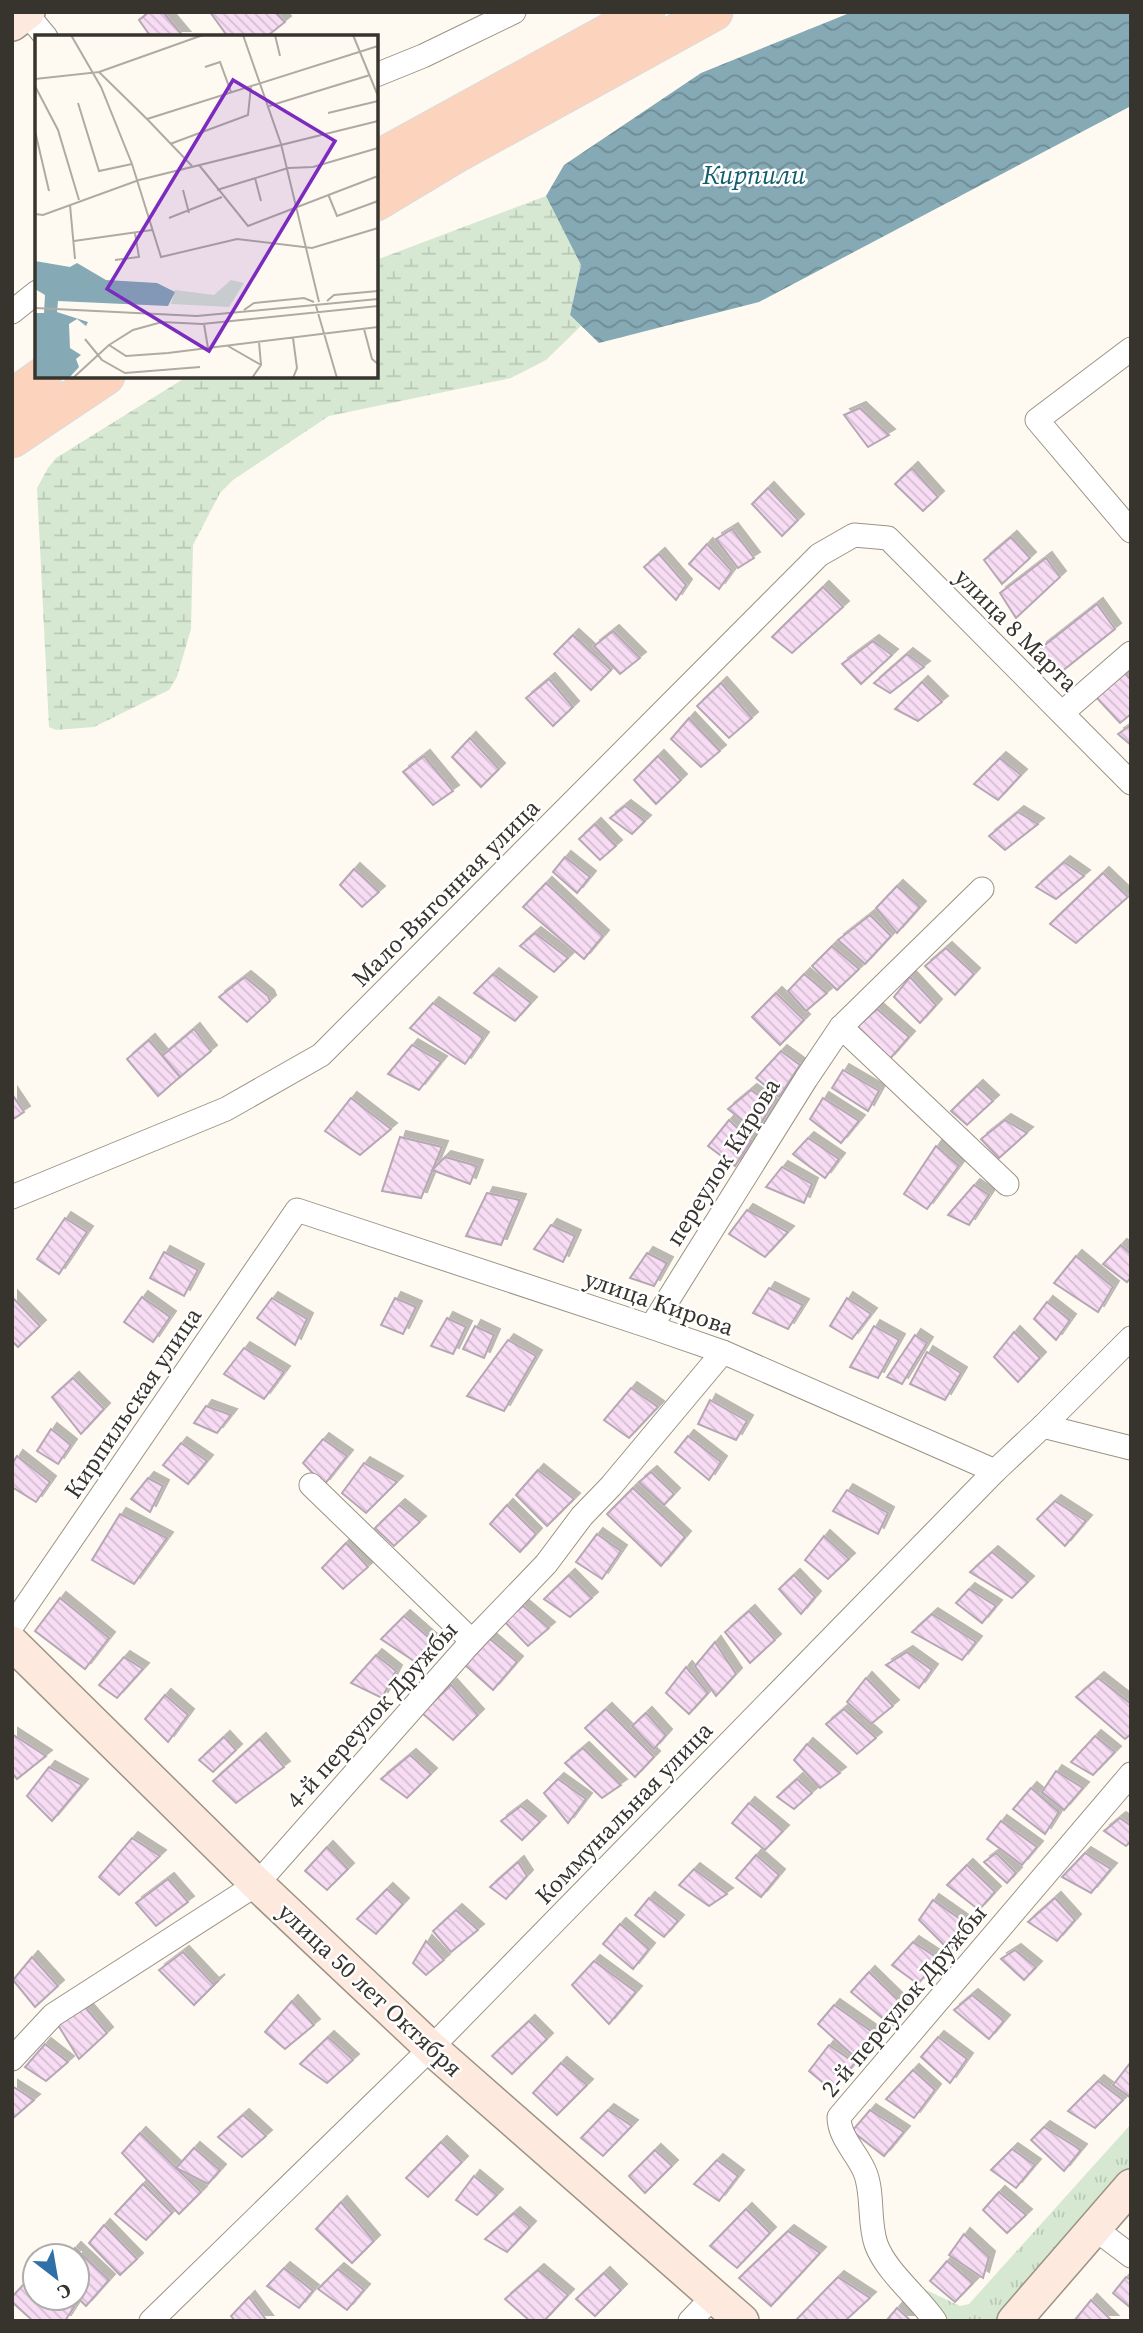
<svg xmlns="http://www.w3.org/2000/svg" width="1143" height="2333" font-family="'Source Serif 4',serif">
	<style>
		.grass { fill: url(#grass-tufts) }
		.wetland { fill: url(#wetland-marsh) }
		.water { fill: url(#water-waves) }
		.building { fill: url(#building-back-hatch); stroke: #b5a8b4; stroke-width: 2; filter: url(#shadow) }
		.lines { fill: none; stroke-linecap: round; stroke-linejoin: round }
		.street-casing { stroke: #9b9385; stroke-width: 25 }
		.secondary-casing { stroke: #9b9385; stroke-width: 36 }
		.primary-casing { stroke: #dbdad9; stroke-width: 39 }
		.street { stroke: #fff; stroke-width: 23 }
		.secondary { stroke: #fee9de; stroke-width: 33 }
		.primary { stroke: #fcd4bd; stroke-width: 37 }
		.labels { text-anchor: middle; stroke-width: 5; stroke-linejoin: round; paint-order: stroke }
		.street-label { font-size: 24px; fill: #37342e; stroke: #fff }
		.water-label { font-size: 26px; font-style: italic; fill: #115c6e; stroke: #fff }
		.inset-road { fill: none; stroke: #afaba3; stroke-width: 2 }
		.view { fill: #7b2cbf; fill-opacity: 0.15; stroke: #7b2cbf; stroke-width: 3.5 }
		.inset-edge { fill: none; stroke: #37342e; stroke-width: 3.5 }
	</style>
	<defs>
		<pattern id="grass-tufts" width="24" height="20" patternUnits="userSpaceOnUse" patternTransform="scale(1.75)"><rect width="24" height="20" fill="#d6e8d2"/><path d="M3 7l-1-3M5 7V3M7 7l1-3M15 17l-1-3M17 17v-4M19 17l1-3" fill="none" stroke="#b8c8b5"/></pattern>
		<pattern id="wetland-marsh" width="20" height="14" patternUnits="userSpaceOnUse" patternTransform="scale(1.75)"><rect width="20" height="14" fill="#d6e8d2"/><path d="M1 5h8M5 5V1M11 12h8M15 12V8" fill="none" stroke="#b8c8b5"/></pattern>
		<pattern id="water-waves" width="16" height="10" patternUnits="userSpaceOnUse" patternTransform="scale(1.75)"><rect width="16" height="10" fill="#85aab5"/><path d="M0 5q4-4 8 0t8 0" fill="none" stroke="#6e8b94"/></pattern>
		<pattern id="building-back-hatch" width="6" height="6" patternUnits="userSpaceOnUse" patternTransform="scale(1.75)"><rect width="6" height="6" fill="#f7dcf4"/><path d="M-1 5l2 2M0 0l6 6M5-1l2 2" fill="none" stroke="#d4bdd2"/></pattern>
		<filter id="shadow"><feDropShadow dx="6" dy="-6" stdDeviation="0" flood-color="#0004"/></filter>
	</defs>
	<rect width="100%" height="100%" fill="#fffaf1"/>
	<polygon class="grass" points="1131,2124 1131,2172 999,2321 941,2321 920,2287 960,2306 969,2304"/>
	<polygon class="wetland" points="546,196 581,265 570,315 581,326 546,360 511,378 329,416 233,480 220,493 193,545 191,629 177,677 169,690 94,727 56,730 49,727 37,488 48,468 56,458 188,376 376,376 376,260"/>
	<polygon class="water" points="852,12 1131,12 1131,106 759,302 599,343 570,315 581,265 546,196 564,165 701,73"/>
	<g class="building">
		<polygon points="149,12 163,12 184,37 151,37 139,20"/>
		<polygon points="210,12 275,12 285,22 266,37 228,37"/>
		<polygon points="860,408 889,435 868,447 844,415"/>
		<polygon points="912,468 938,497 923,511 895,484"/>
		<polygon points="768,488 798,520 782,536 752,504"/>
		<polygon points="732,529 754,558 738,568 716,539"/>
		<polygon points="1011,537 1030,558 1002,584 984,560"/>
		<polygon points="707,544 732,571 719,589 689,564"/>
		<polygon points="659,554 686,585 676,600 644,567"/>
		<polygon points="1046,558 1060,577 1016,618 1000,593"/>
		<polygon points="823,587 843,607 792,653 772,637"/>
		<polygon points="1097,604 1115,629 1061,672 1041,648"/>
		<polygon points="613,631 640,658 620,674 594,646"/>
		<polygon points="573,635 611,670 591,690 554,654"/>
		<polygon points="873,641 892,655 861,684 842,664"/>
		<polygon points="907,654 924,667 890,693 874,683"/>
		<polygon points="1123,671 1131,680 1131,714 1120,723 1096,697"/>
		<polygon points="549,679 573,707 553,726 526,698"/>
		<polygon points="922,682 942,702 918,721 895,709"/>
		<polygon points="721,683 752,718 729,738 697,706"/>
		<polygon points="689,718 720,751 701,767 671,739"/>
		<polygon points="1131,725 1131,745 1118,734"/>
		<polygon points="470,738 499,769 481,787 452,757"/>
		<polygon points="424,756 453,791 433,805 403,772"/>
		<polygon points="658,756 681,780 656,804 634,780"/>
		<polygon points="1000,758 1021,775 998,800 974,784"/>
		<polygon points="625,806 645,821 632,834 610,818"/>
		<polygon points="1018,812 1038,824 1005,850 989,836"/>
		<polygon points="595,824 616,846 600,860 579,839"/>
		<polygon points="565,857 590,877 577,893 553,872"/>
		<polygon points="1064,862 1084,876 1056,899 1036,887"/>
		<polygon points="354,869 379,892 362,907 340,885"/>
		<polygon points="1103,873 1128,897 1076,943 1050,924"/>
		<polygon points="546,883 603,936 584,959 523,907"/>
		<polygon points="897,886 920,907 897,933 876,908"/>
		<polygon points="870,915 891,936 865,964 838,940"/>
		<polygon points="535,933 568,958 554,972 520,946"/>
		<polygon points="832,946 859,969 837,990 812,966"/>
		<polygon points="946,948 974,974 955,995 925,966"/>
		<polygon points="493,974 531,1003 515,1021 474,993"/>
		<polygon points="804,974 827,993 806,1011 788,991"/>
		<polygon points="245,977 268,996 270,1001 247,1022 219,997"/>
		<polygon points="910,977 936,1005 920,1023 894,997"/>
		<polygon points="776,993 804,1020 780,1045 752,1017"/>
		<polygon points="433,1003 483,1038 465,1064 410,1028"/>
		<polygon points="877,1009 909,1037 889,1060 856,1028"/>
		<polygon points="194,1029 211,1051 180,1077 162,1056"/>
		<polygon points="149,1040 180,1077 158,1096 127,1059"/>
		<polygon points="412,1045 441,1062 419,1090 388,1074"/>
		<polygon points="781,1051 800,1065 779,1097 756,1078"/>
		<polygon points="843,1070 879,1091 868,1111 832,1088"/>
		<polygon points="977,1086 993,1101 967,1125 951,1111"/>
		<polygon points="751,1090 772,1105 756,1131 728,1109"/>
		<polygon points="12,1094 24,1112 12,1120"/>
		<polygon points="351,1098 391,1129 360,1155 325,1131"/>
		<polygon points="823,1098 859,1121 841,1143 810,1119"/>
		<polygon points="729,1120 751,1141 735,1166 708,1146"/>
		<polygon points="1005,1120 1027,1133 999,1158 981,1139"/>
		<polygon points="400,1137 442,1147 421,1198 382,1191"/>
		<polygon points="808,1138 839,1159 825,1178 793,1154"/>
		<polygon points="936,1146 959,1166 927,1209 904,1194"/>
		<polygon points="445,1157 477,1166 470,1184 432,1170"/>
		<polygon points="782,1167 812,1184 804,1203 766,1187"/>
		<polygon points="974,1185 989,1195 969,1225 948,1215"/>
		<polygon points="487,1193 520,1200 501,1245 466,1236"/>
		<polygon points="747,1210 788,1232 765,1257 729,1234"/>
		<polygon points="65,1218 87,1232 59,1274 37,1259"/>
		<polygon points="551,1225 575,1236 563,1262 534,1249"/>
		<polygon points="1121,1245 1131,1254 1131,1277 1127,1282 1103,1264"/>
		<polygon points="164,1252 198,1270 184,1296 150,1278"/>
		<polygon points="647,1253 667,1263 654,1286 630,1278"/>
		<polygon points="1076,1256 1113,1287 1098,1312 1054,1283"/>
		<polygon points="769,1288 803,1305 788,1329 753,1313"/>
		<polygon points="12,1297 40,1326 18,1347 12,1341"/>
		<polygon points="142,1297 170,1317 153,1342 124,1322"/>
		<polygon points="272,1298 307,1319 295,1345 257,1318"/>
		<polygon points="395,1298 416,1307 403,1334 381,1325"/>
		<polygon points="847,1298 871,1314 852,1339 830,1326"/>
		<polygon points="1047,1302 1070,1320 1056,1340 1034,1319"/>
		<polygon points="447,1318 466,1327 453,1354 431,1346"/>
		<polygon points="475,1326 494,1335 484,1358 463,1349"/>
		<polygon points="874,1326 899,1340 878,1378 850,1367"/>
		<polygon points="1014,1332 1040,1358 1018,1382 994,1357"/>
		<polygon points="915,1335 927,1343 902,1384 887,1377"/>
		<polygon points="508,1340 536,1356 504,1411 467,1396"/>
		<polygon points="244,1348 284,1372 264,1399 224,1374"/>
		<polygon points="927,1352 961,1373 945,1400 910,1384"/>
		<polygon points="73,1378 104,1409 81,1434 52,1397"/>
		<polygon points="631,1388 658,1407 629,1438 604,1420"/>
		<polygon points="710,1400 747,1421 736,1440 698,1424"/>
		<polygon points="206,1406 231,1415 217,1433 194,1423"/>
		<polygon points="51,1429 71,1445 58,1464 37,1451"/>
		<polygon points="688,1436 721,1462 709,1480 675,1452"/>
		<polygon points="323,1439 347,1456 324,1485 303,1463"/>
		<polygon points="181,1443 207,1461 188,1484 163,1465"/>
		<polygon points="17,1456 50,1482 36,1502 12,1487 12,1464"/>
		<polygon points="364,1463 397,1482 366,1513 342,1493"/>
		<polygon points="538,1470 574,1499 547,1526 516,1495"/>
		<polygon points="651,1472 674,1494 664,1505 639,1482"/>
		<polygon points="148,1478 163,1486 150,1512 131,1499"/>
		<polygon points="633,1488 685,1537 661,1566 607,1514"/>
		<polygon points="847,1490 888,1513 878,1534 833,1511"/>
		<polygon points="1055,1501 1086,1521 1065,1546 1037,1519"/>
		<polygon points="399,1505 420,1522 394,1546 375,1528"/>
		<polygon points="507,1505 536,1534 520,1552 490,1524"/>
		<polygon points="120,1514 167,1538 134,1584 92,1560"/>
		<polygon points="597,1534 621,1551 602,1579 576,1562"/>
		<polygon points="824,1536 849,1559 828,1579 805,1560"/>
		<polygon points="346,1543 368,1567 343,1589 322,1568"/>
		<polygon points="992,1552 1028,1582 1012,1598 970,1572"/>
		<polygon points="569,1575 592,1598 570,1617 544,1599"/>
		<polygon points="794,1575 815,1597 801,1614 779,1589"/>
		<polygon points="969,1589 996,1606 982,1623 956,1603"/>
		<polygon points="60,1598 109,1638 85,1669 35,1631"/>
		<polygon points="523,1606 549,1628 528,1646 504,1621"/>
		<polygon points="749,1611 775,1640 750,1663 725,1632"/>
		<polygon points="932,1614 976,1642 962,1660 912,1632"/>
		<polygon points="404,1616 436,1644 417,1663 381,1639"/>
		<polygon points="490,1639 517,1662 493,1690 465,1665"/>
		<polygon points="715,1642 736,1674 716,1696 695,1666"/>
		<polygon points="907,1652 932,1670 919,1688 886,1665"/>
		<polygon points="376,1655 396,1671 382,1698 351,1683"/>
		<polygon points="124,1657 143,1669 117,1698 99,1685"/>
		<polygon points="686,1667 708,1693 689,1714 666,1693"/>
		<polygon points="866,1678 893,1706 871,1724 847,1702"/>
		<polygon points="1098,1678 1131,1704 1131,1734 1125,1739 1076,1697"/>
		<polygon points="451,1685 478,1715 453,1740 422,1713"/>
		<polygon points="165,1695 188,1715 168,1742 145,1719"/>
		<polygon points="606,1709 654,1757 635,1777 585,1728"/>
		<polygon points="844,1709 876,1738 857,1754 826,1724"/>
		<polygon points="646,1713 666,1735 654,1749 632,1726"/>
		<polygon points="12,1734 46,1756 17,1779 12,1773"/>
		<polygon points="1095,1736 1115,1752 1093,1775 1071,1762"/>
		<polygon points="224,1737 236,1750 213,1772 199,1760"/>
		<polygon points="260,1739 284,1767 236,1803 213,1781"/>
		<polygon points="807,1744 840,1773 820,1788 794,1760"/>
		<polygon points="583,1748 621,1785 602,1798 565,1763"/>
		<polygon points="410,1755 431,1774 407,1798 381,1779"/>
		<polygon points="49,1767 82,1785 52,1821 27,1796"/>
		<polygon points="1056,1771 1083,1788 1064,1810 1042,1792"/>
		<polygon points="558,1779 586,1799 568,1823 544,1793"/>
		<polygon points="797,1779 812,1793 794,1809 777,1797"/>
		<polygon points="1031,1788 1059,1812 1045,1834 1013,1809"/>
		<polygon points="749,1803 783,1831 765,1850 732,1823"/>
		<polygon points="521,1806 540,1822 522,1840 501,1821"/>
		<polygon points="1120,1818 1131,1826 1131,1841 1126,1846 1104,1831"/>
		<polygon points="1001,1821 1037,1847 1022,1865 987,1839"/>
		<polygon points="132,1838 160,1856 119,1895 99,1877"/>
		<polygon points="327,1847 348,1869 327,1890 305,1871"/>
		<polygon points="996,1853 1016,1873 1007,1883 984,1862"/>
		<polygon points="1085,1853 1111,1869 1091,1893 1062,1877"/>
		<polygon points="756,1855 779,1875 761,1897 736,1878"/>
		<polygon points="518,1862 527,1876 506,1899 490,1887"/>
		<polygon points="967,1865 995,1892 979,1910 947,1885"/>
		<polygon points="694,1869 727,1894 709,1906 679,1885"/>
		<polygon points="168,1879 188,1902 156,1926 136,1903"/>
		<polygon points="387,1889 403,1904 376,1934 357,1919"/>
		<polygon points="649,1898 678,1921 664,1937 635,1915"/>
		<polygon points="1055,1898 1075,1920 1057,1941 1028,1922"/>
		<polygon points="933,1900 970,1926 950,1951 919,1920"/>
		<polygon points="456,1910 478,1930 451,1952 433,1931"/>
		<polygon points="620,1924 649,1949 633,1969 603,1944"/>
		<polygon points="426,1941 444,1960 426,1975 413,1963"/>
		<polygon points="913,1942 939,1959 918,1984 892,1965"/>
		<polygon points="1015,1950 1036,1967 1024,1980 1001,1959"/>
		<polygon points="183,1952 213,1984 219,1980 194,2005 159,1970"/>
		<polygon points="32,1957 58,1986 35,2007 13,1980"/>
		<polygon points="594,1961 636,1992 609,2024 572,1985"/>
		<polygon points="869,1972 907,2009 892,2026 851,1992"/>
		<polygon points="972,1995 1004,2021 989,2039 954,2010"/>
		<polygon points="292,2001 314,2025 285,2049 265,2032"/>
		<polygon points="834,2005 878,2036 857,2059 818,2024"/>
		<polygon points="84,2006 107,2033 79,2059 58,2025"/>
		<polygon points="529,2021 547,2039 512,2074 492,2056"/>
		<polygon points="328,2037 353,2060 327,2083 300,2064"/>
		<polygon points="938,2037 967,2059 950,2083 921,2057"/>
		<polygon points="45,2044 68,2062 46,2081 25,2067"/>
		<polygon points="829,2045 855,2063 832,2090 809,2071"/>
		<polygon points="1131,2062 1131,2098 1113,2085"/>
		<polygon points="561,2063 587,2085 557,2115 533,2093"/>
		<polygon points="913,2070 935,2090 914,2118 886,2099"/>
		<polygon points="1098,2081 1123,2100 1095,2128 1068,2111"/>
		<polygon points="12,2086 34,2100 12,2119"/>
		<polygon points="608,2110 632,2126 603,2156 581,2138"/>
		<polygon points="870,2110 904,2132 884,2156 852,2131"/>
		<polygon points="243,2115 266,2136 242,2157 218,2137"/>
		<polygon points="1044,2127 1081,2150 1064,2171 1031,2140"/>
		<polygon points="140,2133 201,2192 179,2214 122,2153"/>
		<polygon points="441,2142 462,2162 428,2197 406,2178"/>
		<polygon points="194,2148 220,2170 208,2184 176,2168"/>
		<polygon points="1012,2149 1035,2165 1016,2188 991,2170"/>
		<polygon points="655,2150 672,2166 645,2193 629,2176"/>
		<polygon points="717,2160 738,2176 719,2201 694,2184"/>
		<polygon points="474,2176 497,2195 477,2215 456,2200"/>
		<polygon points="143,2184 172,2213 146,2240 115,2214"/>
		<polygon points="999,2192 1026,2215 1007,2233 983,2210"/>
		<polygon points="341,2202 374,2241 352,2263 316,2229"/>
		<polygon points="746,2209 770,2233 737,2268 710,2246"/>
		<polygon points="514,2213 530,2227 507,2252 485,2239"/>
		<polygon points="104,2225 137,2259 120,2275 89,2243"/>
		<polygon points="788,2231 820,2253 771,2306 739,2278"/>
		<polygon points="964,2234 989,2257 983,2278 949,2255"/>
		<polygon points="75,2248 109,2280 86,2306 77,2297 77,2256 68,2256"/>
		<polygon points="947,2261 973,2283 955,2302 930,2281"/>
		<polygon points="284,2268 313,2291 299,2308 267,2286"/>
		<polygon points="338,2269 364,2290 347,2310 318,2289"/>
		<polygon points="538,2270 568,2295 544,2321 530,2321 505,2299"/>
		<polygon points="35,2272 35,2298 64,2298 74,2307 65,2321 33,2321 12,2302 12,2297"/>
		<polygon points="604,2273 621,2290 595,2316 576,2299"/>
		<polygon points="838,2277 870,2298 845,2321 795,2321"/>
		<polygon points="1126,2277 1131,2280 1131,2308 1113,2293"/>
		<polygon points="249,2297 267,2321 235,2321 231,2316"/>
		<polygon points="1091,2300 1112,2321 1074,2321"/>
		<polygon points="897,2308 911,2321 886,2321"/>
	</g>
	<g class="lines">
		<g class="street-casing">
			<g id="street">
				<polyline points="26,13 46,37"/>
				<polyline points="376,75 423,56 514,12"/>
				<polyline points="12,312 37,292"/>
				<polyline points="1131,349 1037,420 1131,531"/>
				<polyline points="1062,713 1131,653"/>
				<polyline points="841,1027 1007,1184"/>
				<polyline points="12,1197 226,1109 321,1055 819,555 854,535 888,538 1131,783"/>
				<polyline points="651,1327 806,1079 841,1027 982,889"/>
				<polyline points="1043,1426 1131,1448"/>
				<polyline points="311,1485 472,1641"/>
				<polyline points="12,1626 297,1210 651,1327 723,1352 995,1471"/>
				<polyline points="12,2059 53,2015 257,1884 472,1641 546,1564 582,1516 611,1486 723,1352"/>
				<polyline points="1094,2228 1131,2256"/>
				<polyline points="151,2321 431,2048 995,1471 1043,1426 1131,1338"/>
				<polyline points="690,2321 713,2297"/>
				<path d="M935,2321C918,2296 886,2272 876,2244C868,2221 874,2191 864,2170C856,2152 839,2137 839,2117L1131,1774"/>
			</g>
		</g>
		<g class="secondary-casing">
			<g id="secondary">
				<polyline points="12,24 28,12"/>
				<polyline points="12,1643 257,1884 431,2048 742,2321"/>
				<polyline points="1014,2321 1131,2186"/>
			</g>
		</g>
		<g class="primary-casing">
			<g id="primary">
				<polyline points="376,160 646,12"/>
				<polyline points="376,202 456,154 714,12"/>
				<polyline points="12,398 43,376"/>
				<polyline points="12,439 106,376"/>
			</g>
		</g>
		<use href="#street" class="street"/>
		<use href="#secondary" class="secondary"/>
		<use href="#primary" class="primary"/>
	</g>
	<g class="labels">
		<g class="street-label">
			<text transform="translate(1016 630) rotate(45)" y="8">улица 8 Марта</text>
			<text transform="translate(446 893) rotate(-45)" y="8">Мало-Выгонная улица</text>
			<text transform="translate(723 1162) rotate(-58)" y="8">переулок Кирова</text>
			<text transform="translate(659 1303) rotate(19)" y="8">улица Кирова</text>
			<text transform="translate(133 1403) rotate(-56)" y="8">Кирпильская улица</text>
			<text transform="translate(372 1715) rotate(-48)" y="8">4-й переулок Дружбы</text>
			<text transform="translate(624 1813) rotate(-46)" y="8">Коммунальная улица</text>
			<text transform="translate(370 1990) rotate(43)" y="8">улица 50 лет Октября</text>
			<text transform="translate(904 2001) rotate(-50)" y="8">2-й переулок Дружбы</text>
		</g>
		<g class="water-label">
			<text x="754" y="184">Кирпили</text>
		</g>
	</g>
	<g transform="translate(35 35)">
		<rect width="343" height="343" fill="#fffaf1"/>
		<path d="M196,245L209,248L194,272L136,269L140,255L179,260Z" fill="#d6e8d2"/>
		<path d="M0,226L35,232L42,228L71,245L122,248L140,257L133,271L23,266L22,277L53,287L51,291L42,284L34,289L35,313L46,320L41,324L44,332L34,343H0V278H9L10,260L0,254Z" fill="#85aab5"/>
		<path class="inset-road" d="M36,0L66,52L97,129L126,222L202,204L277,213L343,193M208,0L246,109L284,267M240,0L245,21M318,0L343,61M170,32L185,27L196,57M64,37L168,0M0,44L64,37L112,84L343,11M0,51L23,95L44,165M43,68L64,136L97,129M234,71L335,40M293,78L343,66M112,84L157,131M0,96L14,156M135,109L213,80L216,51M164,130L213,191L343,141M220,143L226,166M148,155L154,178M182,155L253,133L278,132L343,113M293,159L302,181L343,166M35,170L40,224M0,179L8,180L104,145L343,86M134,183L187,162M39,206L117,195M80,225L104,222L100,198M292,266L299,260L343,256M281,271L302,343M0,273L162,281L343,264M209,275L219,268L269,263L279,267M169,289L173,313M329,294L337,324L343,329M258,303L262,333L258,343M50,304L67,325L90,338L165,332M74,310L98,295L127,287L167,289L343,271M193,311L226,330M38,343L74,310L91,321L133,318L343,292M217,343L226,330L224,307"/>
		<path class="view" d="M198,45L300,106L174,316L72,254Z"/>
		<rect width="343" height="343" class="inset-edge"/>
	</g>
	<rect width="1143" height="2333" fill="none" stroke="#37342e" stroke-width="28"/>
	<g transform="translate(56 2277) rotate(149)"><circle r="33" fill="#ffffff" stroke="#afaeab" stroke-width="2"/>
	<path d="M0-5L12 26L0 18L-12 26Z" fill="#2f70a6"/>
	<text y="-10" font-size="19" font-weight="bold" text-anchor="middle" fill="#37342e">С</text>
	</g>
</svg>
